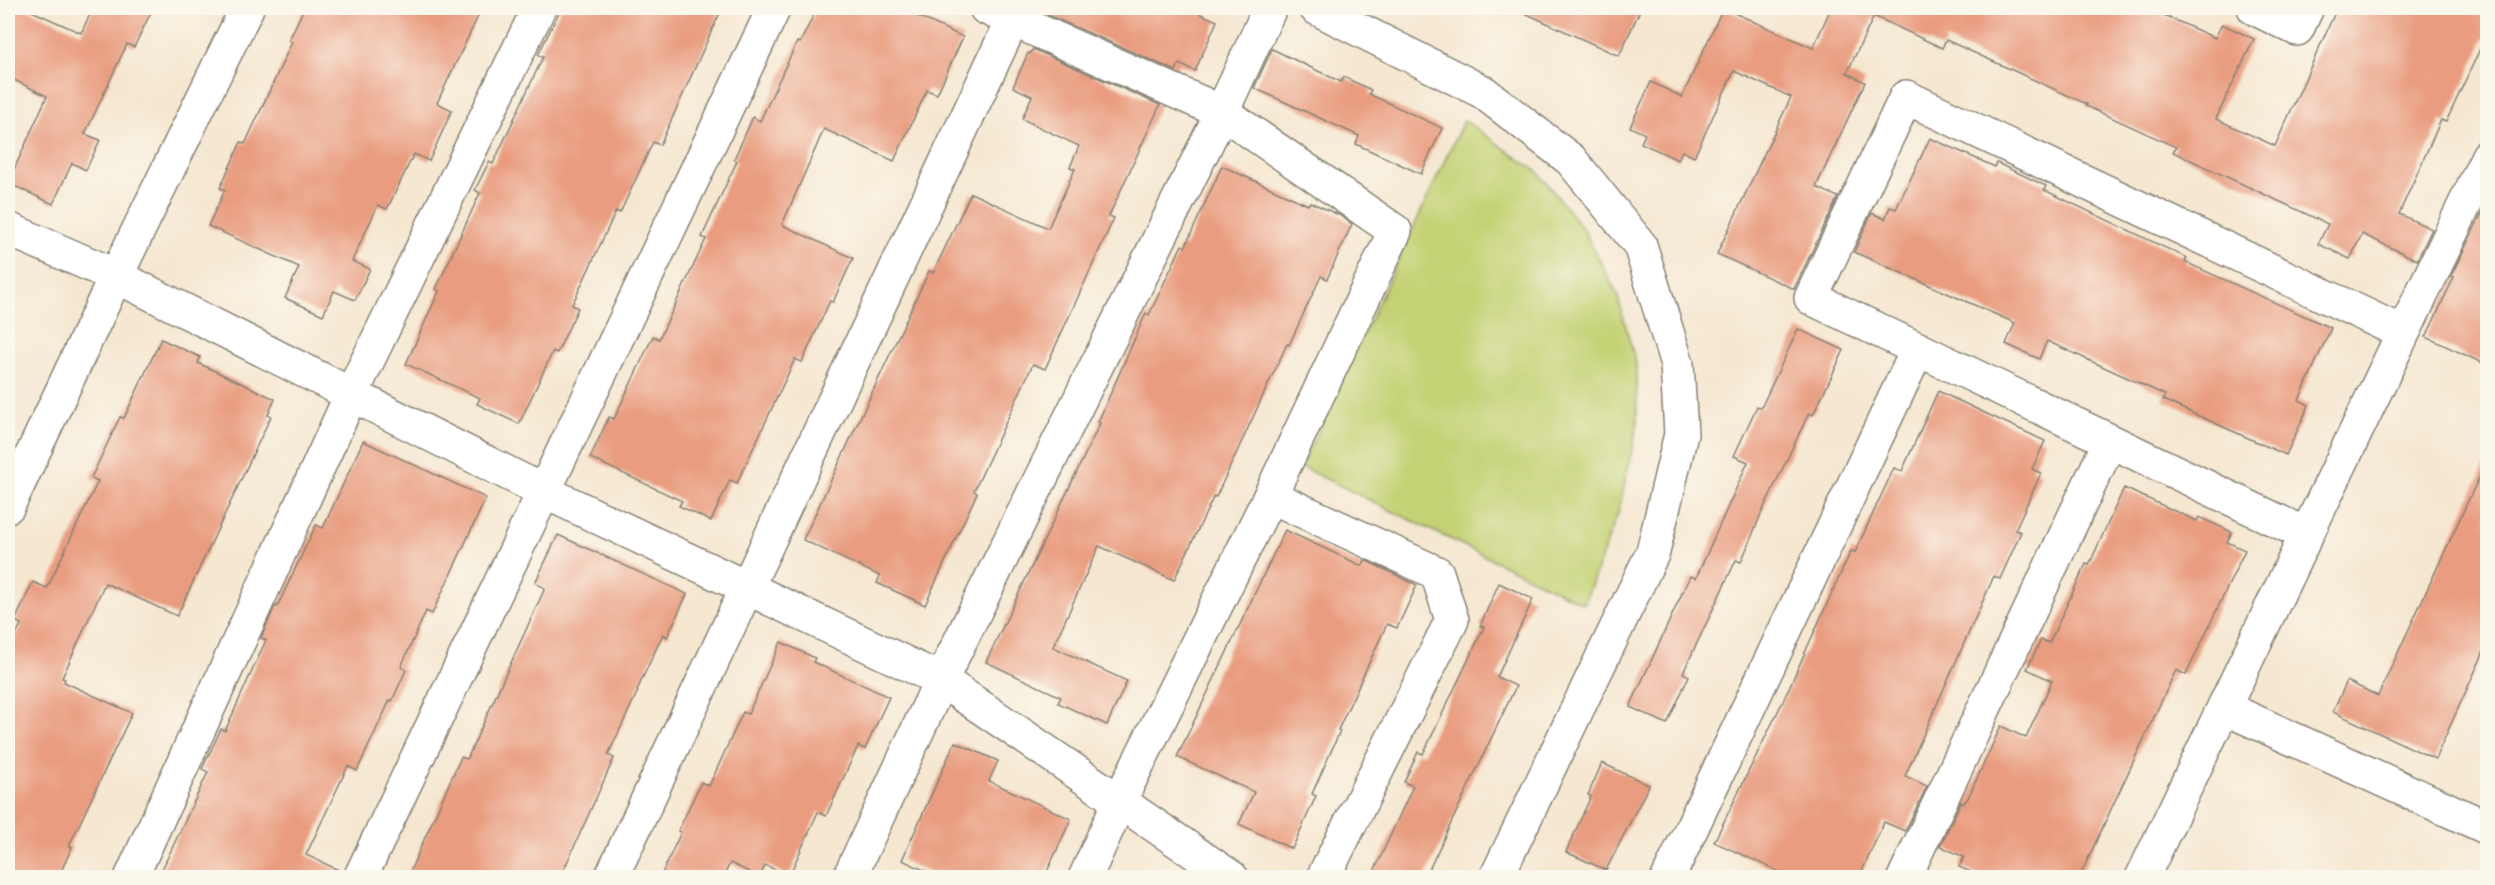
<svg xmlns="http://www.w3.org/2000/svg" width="2495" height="885" font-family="'Gochi Hand',sans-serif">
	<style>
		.green { fill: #c4d274; stroke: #707748; stroke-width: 1.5 }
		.building { fill: #e99c7f }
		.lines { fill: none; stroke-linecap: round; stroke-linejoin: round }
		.minor-casing { stroke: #888276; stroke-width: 36 }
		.minor { stroke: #fff; stroke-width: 33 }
	</style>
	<rect width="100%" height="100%" fill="#fbf7ec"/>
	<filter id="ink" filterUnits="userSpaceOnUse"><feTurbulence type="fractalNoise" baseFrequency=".0167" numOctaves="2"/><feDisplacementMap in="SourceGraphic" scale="12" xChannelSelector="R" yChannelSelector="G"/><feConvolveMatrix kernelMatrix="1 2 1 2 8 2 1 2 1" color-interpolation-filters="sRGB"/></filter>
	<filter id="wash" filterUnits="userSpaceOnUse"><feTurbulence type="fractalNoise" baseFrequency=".008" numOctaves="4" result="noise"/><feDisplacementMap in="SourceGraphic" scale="24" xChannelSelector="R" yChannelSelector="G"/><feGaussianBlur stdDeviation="1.35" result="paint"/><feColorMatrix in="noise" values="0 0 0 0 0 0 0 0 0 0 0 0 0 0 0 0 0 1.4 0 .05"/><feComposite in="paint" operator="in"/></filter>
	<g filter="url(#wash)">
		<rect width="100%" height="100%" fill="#f5e7d0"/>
		<polygon class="green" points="1464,120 1538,172 1583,229 1617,294 1636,364 1637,426 1619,510 1584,604 1301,467"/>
		<g id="blocks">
			<g class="building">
				<polygon points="8,8 25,8 81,33 93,8 153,8 134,47 127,44 85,134 100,140 86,170 72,163 53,204 8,183 47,96 8,77"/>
				<polygon points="304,8 482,8 437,103 452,110 429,161 414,154 387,209 378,205 352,261 370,269 355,300 334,291 323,315 285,298 299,267 208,226 225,190 220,188 241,142 245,144 292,42 289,40"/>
				<polygon points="561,8 722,8 660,145 653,142 620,213 616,211 572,305 578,308 557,353 553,351 519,424 477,404 480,398 406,364 439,291 436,289 480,193 475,190 489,162 493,164 543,57 538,55"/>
				<polygon points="817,8 900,8 963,37 937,94 927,90 894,161 824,129 782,225 853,258 833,302 830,301 802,362 795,359 737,483 730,480 711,521 679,506 682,501 590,458 609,417 614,419 653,336 659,339 706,239 702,237 737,161 734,159 753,117 760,121 797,42 800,43"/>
				<polygon points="1052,8 1187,8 1217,21 1195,71 1179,64 1176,71 1048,15"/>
				<polygon points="1514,8 1641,8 1619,56"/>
				<polygon points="1723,8 1813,48 1831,8 2148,8 2215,38 2222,24 2254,39 2216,119 2275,146 2337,8 2487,8 2487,34 2446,122 2441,120 2399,214 2432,229 2417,260 2362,234 2350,259 2318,244 2328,224 2173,152 2176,147 2086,106 2087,104 1946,40 1942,48 1874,16 1847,73 1865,82 1816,187 1838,197 1794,289 1717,254 1791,97 1734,71 1694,157 1682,151 1678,160 1641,143 1645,134 1630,127 1651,82 1682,97"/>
				<polygon points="1033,49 1160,105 1109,216 1114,218 1045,369 1033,364 974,491 977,493 925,605 877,583 880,576 803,540 929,271 933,273 971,193 1048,228 1075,169 1070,167 1079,146 1022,119 1032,96 1013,87 1028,53 1030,54"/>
				<polygon points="1272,49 1341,82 1344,77 1371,90 1369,94 1442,128 1421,174 1356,144 1359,136 1254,88"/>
				<polygon points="1930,138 1995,167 1997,163 2046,186 2044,190 2187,258 2185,262 2331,328 2299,400 2309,405 2286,455 2163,400 2165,395 2047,341 2039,359 2006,344 2015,323 1854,252 1872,213 1885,219 1890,207 1896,209"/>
				<polygon points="1222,166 1308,205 1310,202 1339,215 1352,224 1327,279 1321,276 1289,345 1287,344 1216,497 1214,496 1174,580 1099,546 1053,647 1127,681 1107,725 1058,703 1061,697 986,662 1100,423 1098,422 1146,313 1149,315 1182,245 1185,247"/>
				<polygon points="2487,203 2487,365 2426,337 2454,277 2451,276"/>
				<polygon points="1798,329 1844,350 1813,415 1809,413 1761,514 1741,562 1736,560 1683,673 1689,676 1667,724 1630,707 1690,576 1696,578 1748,462 1734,456 1757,406 1761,408"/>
				<polygon points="161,339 200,357 198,363 275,399 268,415 271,416 177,616 105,583 62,678 65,679 64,682 132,713 69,846 72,847 58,878 8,878 8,653 21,624 15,621 33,582 47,588 98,481 91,478 120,417 124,418"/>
				<polygon points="1938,391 2045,441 2032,469 2041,473 2015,530 2021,532 2000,579 1994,576 1905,776 1927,786 1905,831 1884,822 1859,878 1793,878 1714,842 1783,701 1851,551 1855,552 1894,468 1902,471"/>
				<polygon points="363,441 486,498 432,614 426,611 401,667 406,670 392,701 390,700 357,771 348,766 306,855 343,872 342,878 158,878 208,772 202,769 221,729 225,731 266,640 261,638 275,606 277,607 316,525 323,528"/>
				<polygon points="2487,460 2487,645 2435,759 2333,712 2347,681 2378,696"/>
				<polygon points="2124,488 2197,521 2199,517 2232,532 2227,542 2245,550 2186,675 2176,670 2079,878 1982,877 1959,867 1964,857 1940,846 1961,802 1964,803 1968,798 2001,726 2026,738 2052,681 2027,669 2041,640 2049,643 2086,564 2089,565"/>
				<polygon points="1285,530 1362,566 1365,560 1417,585 1397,628 1387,624 1338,730 1340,731 1312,794 1316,796 1292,849 1239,824 1254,792 1177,757"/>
				<polygon points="558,535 687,594 667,637 663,634 637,690 638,691 608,755 614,758 560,878 407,878 461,757 467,759 545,588 535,583"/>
				<polygon points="1499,583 1533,599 1497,677 1516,686 1425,878 1371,878 1413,786 1404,782 1418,752 1423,754 1484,627 1480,626"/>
				<polygon points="781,642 815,658 813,662 889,697 865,749 858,746 826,816 818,812 789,876 765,865 760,877 730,863 723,878 660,878 681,832 678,831 701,782 709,786 743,712 748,714"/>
				<polygon points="955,742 998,761 989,781 1071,819 1044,878 941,878 902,860"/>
				<polygon points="1602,763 1649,785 1606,870 1566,852 1591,796 1588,795"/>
			</g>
		</g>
	</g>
	<g filter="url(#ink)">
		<use href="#blocks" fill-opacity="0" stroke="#888276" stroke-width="1.5"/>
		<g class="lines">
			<g class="minor-casing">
				<g id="minor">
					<polyline points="986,8 1222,112 1395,231 1270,496 1120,800 1085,878"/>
					<polyline points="1316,8 1483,92 1571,160 1640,245 1677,364 1681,434 1653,552 1496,878"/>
					<polyline points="2254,8 2297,29 2307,8"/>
					<polyline points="8,229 116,276 545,492 941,680 1232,878"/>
					<polyline points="1270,496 1437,573 1452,620 1323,878"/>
					<polyline points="8,506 116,276 247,8"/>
					<polyline points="2305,534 1811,298 1906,97 2401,332"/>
					<polyline points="2225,708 2488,828"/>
					<polyline points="131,878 352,393 539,8"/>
					<polyline points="360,878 774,8"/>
					<polyline points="611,878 1013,19"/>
					<polyline points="849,878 941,680 1222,112 1270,8"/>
					<polyline points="1668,878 1918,349"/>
					<polyline points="1904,878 2109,443"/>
					<polyline points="2142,878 2488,156"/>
				</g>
			</g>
			<use href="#minor" class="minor"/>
		</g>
	</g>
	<rect width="2495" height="885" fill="none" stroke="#fbf7ec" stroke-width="30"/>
</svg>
